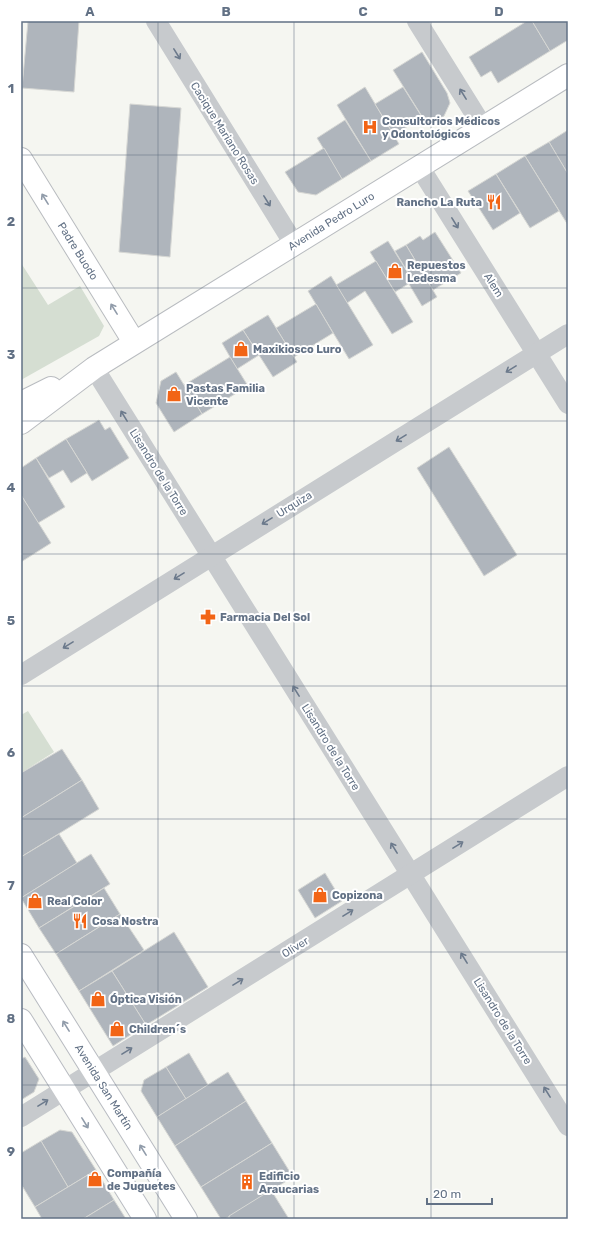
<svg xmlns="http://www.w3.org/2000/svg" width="589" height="1240" font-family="Rubik,sans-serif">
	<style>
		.green { fill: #d5ded2 }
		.building { fill: #afb5bc; stroke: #d6d7d4 }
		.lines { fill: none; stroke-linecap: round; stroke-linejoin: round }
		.secondary-casing { stroke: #b9bcc2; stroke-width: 24 }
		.primary-casing { stroke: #b9bcc0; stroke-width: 24 }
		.minor { stroke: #c7cacd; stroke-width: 20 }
		.secondary { stroke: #fff; stroke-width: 22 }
		.primary { stroke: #fff; stroke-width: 22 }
		.oneway { stroke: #6c7a8c }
		.oneway2 { stroke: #919caa }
		.grid { fill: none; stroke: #627185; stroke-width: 1; stroke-opacity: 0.55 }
		.labels { text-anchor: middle; stroke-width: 4; stroke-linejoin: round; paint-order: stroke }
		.poi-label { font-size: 11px; font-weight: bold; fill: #627185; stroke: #fff; text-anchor: start }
		.street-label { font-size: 11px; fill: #627185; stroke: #fff }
		.neatline { fill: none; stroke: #627185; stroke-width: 1.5 }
		.grid-label { font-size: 13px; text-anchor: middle; font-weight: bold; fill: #627185 }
	</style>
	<rect width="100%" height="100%" fill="#f5f6f1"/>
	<g class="green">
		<polygon points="21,263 48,305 80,286 104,326 99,336 21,380"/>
		<polygon points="28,711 54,752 21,773 21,715"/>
	</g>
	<g class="building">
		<polygon points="28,21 79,21 74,92 22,88"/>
		<polygon points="527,21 532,21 550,51 498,83 491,71 481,77 469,57"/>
		<polygon points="532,21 568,21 568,40 550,51"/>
		<polygon points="422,52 447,93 450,103 444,116 428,126 393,70"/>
		<polygon points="365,87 399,144 371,161 337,105"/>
		<polygon points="403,87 422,117 394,135 375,104"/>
		<polygon points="130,104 181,108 170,257 119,252"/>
		<polygon points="345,120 371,161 342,179 317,138"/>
		<polygon points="568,130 568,174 549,142"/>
		<polygon points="549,142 568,174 568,225 525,156"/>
		<polygon points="324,148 342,179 316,195 298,192 285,172"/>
		<polygon points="525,156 559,211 530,228 496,174"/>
		<polygon points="496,174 520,213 493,230 468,191"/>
		<polygon points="435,232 461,273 433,290 406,245 420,236 423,240"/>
		<polygon points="388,241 413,281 395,292 370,252"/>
		<polygon points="406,245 437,297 422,306 409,284 413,281 395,251"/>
		<polygon points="376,261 413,322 392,334 365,291 347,303 336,285"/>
		<polygon points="331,276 373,345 349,359 308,291"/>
		<polygon points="316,304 333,333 294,357 276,328"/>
		<polygon points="268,315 297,362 273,377 243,330"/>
		<polygon points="243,330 259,355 237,369 222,343"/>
		<polygon points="230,357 248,386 202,414 184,385"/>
		<polygon points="176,372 202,414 174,432 156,403 161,381"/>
		<polygon points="99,420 105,430 110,427 129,458 92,481 66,439"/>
		<polygon points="66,439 87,473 71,483 63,470 49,478 36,458"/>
		<polygon points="449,447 517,555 484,576 417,468"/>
		<polygon points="36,458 65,507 38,523 21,495 21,468"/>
		<polygon points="21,495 51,543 21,562"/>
		<polygon points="62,749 82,780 21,818 21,773"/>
		<polygon points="82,780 99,809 21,857 21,818"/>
		<polygon points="59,834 77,863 21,898 21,857"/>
		<polygon points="91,854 110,884 39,928 21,898"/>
		<polygon points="325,873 342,901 315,918 298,890"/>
		<polygon points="104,888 120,914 56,954 39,928"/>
		<polygon points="120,914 144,950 79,991 56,954"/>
		<polygon points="174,932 208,987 146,1025 112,971"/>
		<polygon points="112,971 146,1025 113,1046 79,991"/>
		<polygon points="189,1053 208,1085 186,1099 166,1067"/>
		<polygon points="25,1057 39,1079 34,1092 21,1100 21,1059"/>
		<polygon points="166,1067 186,1099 157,1117 141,1091 144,1080"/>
		<polygon points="228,1072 246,1101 175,1146 157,1117"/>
		<polygon points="246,1101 272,1143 201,1187 175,1146"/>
		<polygon points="60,1130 72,1132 96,1170 68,1187 41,1141"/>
		<polygon points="41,1141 68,1187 35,1207 21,1184 21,1153"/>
		<polygon points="272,1143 293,1177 225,1219 221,1219 201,1187"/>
		<polygon points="96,1170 114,1200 83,1219 42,1219 35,1207"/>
		<polygon points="271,1190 289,1219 231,1219 229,1216"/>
		<polygon points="114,1200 126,1219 83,1219"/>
	</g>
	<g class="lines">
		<g class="secondary-casing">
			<g id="secondary">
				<polyline points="21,955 186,1219"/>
				<polyline points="21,1020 145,1219"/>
			</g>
		</g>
		<g class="primary-casing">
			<g id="primary">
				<polyline points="21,159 134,342"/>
				<polyline points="21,403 51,388"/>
				<polyline points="21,423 94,368 568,75"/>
			</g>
		</g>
		<g class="minor">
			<polyline points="156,21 294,244"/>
			<polyline points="417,21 483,127"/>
			<polyline points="419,166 568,404"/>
			<polyline points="94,368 568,1126"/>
			<polyline points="21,675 568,334"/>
			<polyline points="21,1117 568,776"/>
		</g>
		<use href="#secondary" class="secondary"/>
		<use href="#primary" class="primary"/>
	</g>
	<defs><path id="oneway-shaft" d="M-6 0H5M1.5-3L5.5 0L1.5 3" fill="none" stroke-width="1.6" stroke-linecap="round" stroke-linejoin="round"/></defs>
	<g class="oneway">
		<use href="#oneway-shaft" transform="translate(177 54) rotate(58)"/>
		<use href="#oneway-shaft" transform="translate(463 94) rotate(-122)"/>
		<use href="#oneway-shaft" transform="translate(267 201) rotate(58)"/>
		<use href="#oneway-shaft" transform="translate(455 223) rotate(58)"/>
		<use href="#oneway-shaft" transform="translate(511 369) rotate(148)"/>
		<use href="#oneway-shaft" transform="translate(124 416) rotate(-122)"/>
		<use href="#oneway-shaft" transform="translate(401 438) rotate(148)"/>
		<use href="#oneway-shaft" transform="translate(267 521) rotate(148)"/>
		<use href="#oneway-shaft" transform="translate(179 576) rotate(148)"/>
		<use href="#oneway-shaft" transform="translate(68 645) rotate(148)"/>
		<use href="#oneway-shaft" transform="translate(296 691) rotate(-122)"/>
		<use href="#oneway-shaft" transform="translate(458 845) rotate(-32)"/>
		<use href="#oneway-shaft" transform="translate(394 848) rotate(-122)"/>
		<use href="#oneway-shaft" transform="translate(348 913) rotate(-32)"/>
		<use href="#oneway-shaft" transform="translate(464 958) rotate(-122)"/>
		<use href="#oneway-shaft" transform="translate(238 982) rotate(-32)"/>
		<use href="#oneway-shaft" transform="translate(127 1051) rotate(-32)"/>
		<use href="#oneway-shaft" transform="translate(547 1092) rotate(-122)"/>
		<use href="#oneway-shaft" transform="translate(43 1103) rotate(-32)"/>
	</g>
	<g class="oneway2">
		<use href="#oneway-shaft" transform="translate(45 199) rotate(-122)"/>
		<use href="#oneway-shaft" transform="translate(114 309) rotate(-122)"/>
		<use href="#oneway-shaft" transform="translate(66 1026) rotate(-122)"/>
		<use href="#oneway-shaft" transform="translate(85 1123) rotate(58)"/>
		<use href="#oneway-shaft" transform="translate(143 1150) rotate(-122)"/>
	</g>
	<path class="grid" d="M158,21V1219M294,21V1219M431,21V1219M21,155H568M21,288H568M21,421H568M21,554H568M21,686H568M21,819H568M21,952H568M21,1085H568"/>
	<defs>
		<g id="hospital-bare" transform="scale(1.2)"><path d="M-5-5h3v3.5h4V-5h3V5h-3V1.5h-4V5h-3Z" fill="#f26415" stroke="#fff" stroke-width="2.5" paint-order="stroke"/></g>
		<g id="restaurant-bare" transform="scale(1.2)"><path d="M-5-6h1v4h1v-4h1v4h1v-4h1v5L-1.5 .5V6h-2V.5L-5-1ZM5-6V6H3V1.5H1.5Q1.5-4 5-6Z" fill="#f26415" stroke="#fff" stroke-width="2.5" paint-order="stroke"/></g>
		<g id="shop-bare" transform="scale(1.2)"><path d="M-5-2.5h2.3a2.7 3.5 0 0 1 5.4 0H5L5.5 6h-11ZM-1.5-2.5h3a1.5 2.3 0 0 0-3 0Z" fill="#f26415" stroke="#fff" stroke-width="2.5" paint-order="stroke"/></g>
		<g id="pharmacy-bare" transform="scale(1.2)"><path d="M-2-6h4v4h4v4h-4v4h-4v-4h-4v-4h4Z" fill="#f26415" stroke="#fff" stroke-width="2.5" paint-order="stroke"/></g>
		<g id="building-bare" transform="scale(1.2)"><path d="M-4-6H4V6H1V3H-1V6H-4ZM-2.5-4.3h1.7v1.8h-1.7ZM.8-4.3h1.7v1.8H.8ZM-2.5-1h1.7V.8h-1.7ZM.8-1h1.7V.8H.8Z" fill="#f26415" stroke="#fff" stroke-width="2.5" paint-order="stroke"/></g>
	</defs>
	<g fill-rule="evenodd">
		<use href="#hospital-bare" x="370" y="127"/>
		<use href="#restaurant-bare" x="494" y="202"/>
		<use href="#shop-bare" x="395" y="271"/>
		<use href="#shop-bare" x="241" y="349"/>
		<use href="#shop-bare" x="174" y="394"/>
		<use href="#pharmacy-bare" x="208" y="617"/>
		<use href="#shop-bare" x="320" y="895"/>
		<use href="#shop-bare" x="35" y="901"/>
		<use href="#restaurant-bare" x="80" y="921"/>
		<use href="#shop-bare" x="98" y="999"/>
		<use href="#shop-bare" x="117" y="1029"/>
		<use href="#shop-bare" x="95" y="1179"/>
		<use href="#building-bare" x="247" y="1182"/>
	</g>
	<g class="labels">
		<g class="poi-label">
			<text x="382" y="125">Consultorios Médicos<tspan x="382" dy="13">y Odontológicos</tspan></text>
			<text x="482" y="206" text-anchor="end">Rancho La Ruta</text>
			<text x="407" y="269">Repuestos<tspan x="407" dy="13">Ledesma</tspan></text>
			<text x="253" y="353">Maxikiosco Luro</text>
			<text x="186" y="392">Pastas Familia<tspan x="186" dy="13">Vicente</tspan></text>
			<text x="220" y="621">Farmacia Del Sol</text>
			<text x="332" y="899">Copizona</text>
			<text x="47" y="905">Real Color</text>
			<text x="92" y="925">Cosa Nostra</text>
			<text x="110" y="1003">Óptica Visión</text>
			<text x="129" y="1033">Children´s</text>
			<text x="107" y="1177">Compañía<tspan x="107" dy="13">de Juguetes</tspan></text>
			<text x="259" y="1180">Edificio<tspan x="259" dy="13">Araucarias</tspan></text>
		</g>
		<g class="street-label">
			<text transform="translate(225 133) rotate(58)" y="4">Cacique Mariano Rosas</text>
			<text transform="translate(331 221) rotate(-32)" y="4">Avenida Pedro Luro</text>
			<text transform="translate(78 251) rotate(58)" y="4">Padre Buodo</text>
			<text transform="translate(494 285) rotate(58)" y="4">Alem</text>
			<text transform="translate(159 472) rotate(58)" y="4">Lisandro de la Torre</text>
			<text transform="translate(294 504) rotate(-32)" y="4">Urquiza</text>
			<text transform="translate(331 747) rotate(58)" y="4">Lisandro de la Torre</text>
			<text transform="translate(295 947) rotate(-32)" y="4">Oliver</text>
			<text transform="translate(503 1021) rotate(58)" y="4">Lisandro de la Torre</text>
			<text transform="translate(104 1087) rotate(58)" y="4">Avenida San Martín</text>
		</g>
	</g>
	<rect width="589" height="1240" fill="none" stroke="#ffffff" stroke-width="44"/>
	<path d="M427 1198v6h65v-6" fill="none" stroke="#627185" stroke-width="2"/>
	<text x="433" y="1198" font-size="12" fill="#627185" stroke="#ffffff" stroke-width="3" paint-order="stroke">20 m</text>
	<rect x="22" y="22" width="545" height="1196" class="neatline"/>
	<g class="grid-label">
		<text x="90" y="16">A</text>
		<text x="226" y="16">B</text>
		<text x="363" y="16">C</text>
		<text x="499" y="16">D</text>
		<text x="11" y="93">1</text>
		<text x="11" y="226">2</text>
		<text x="11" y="359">3</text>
		<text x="11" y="492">4</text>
		<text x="11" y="625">5</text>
		<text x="11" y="757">6</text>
		<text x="11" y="890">7</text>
		<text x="11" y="1023">8</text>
		<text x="11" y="1156">9</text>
	</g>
</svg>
